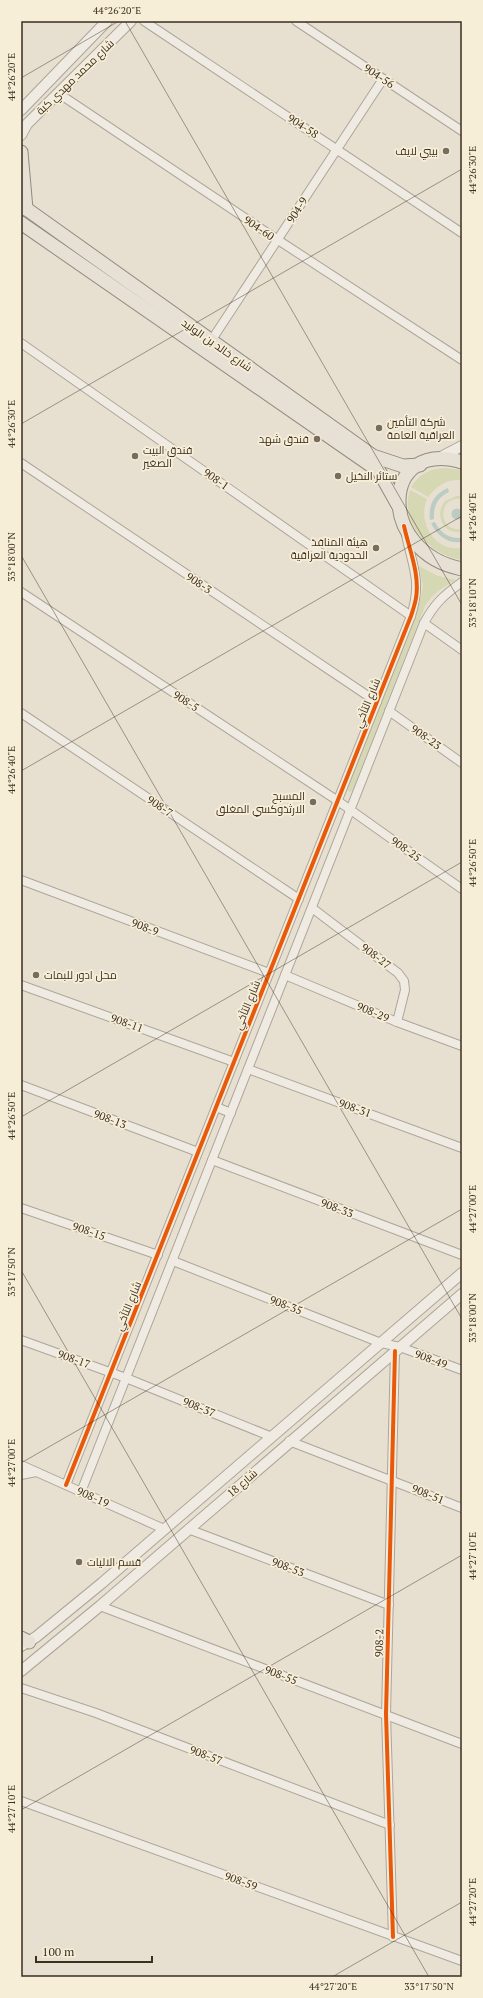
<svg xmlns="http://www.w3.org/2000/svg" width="483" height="1998" font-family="'PT Serif',Cairo,serif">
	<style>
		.green { fill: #d6d7b3 }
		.water { fill: #bcccc2 }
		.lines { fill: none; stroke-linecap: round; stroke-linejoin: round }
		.minor-casing { stroke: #ada599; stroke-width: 10 }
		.tertiary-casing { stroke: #ada599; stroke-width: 12 }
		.primary-casing { stroke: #928b80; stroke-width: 15 }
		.minor { stroke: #efebe3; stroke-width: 8 }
		.tertiary { stroke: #efebe3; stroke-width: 10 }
		.primary { stroke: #e6e1d4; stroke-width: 13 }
		.cycleway-casing { stroke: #f7eed8; stroke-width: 6 }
		.cycleway { stroke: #e8590c; stroke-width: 4 }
		.ticks { fill: none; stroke: #3d2e20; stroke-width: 1; stroke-opacity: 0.45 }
		.poi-dot { fill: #786c5e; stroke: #f7eed8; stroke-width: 1.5 }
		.labels { text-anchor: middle; stroke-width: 3.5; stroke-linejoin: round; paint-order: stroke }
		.street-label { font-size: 11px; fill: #3d2e20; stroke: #f7eed8 }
		.poi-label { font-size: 11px; fill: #3d2e20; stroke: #f7eed8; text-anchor: start }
		.neatline { fill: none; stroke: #3d2e20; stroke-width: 1.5 }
		.ticks-label { font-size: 10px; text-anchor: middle; fill: #3d2e20 }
	</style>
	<rect width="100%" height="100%" fill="#e7e0d1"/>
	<g class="green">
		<path d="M446,468L462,470V480C447,479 437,485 428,497L411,487C419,474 431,468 446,468Z"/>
		<path d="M410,490L427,499C417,523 435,552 462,548V560C431,555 399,524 410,490Z"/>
		<path d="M457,496H462V499C437,495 437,533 462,529V532C443,535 434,515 445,501Z"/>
		<path d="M419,566L438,576L456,580C443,587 433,593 425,606L353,789L351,792L348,791L347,788L419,604L423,586Z"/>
	</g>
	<g class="water">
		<path d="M448,488L449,492C438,497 433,506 434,519L430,520C428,505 434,494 448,488Z"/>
		<circle cx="457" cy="514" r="5.5"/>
		<path d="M435,522C440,533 450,539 462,538V542C448,544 437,536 431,523Z"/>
	</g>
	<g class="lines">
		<g class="minor-casing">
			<g id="minor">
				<polyline points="144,21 462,233"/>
				<polyline points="296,21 462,131"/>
				<polyline points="58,93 278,240 462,360"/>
				<polyline points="211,341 383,79"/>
				<polyline points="21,343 411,616"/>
				<polyline points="21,463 377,702"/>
				<polyline points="21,592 338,801 462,889"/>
				<polyline points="424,623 462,650"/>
				<polyline points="389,711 462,763"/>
				<polyline points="21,713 299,899"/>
				<polyline points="21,880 269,973"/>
				<polyline points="312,908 398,973 404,981 405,990 397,1022"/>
				<polyline points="285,975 397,1022 462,1046"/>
				<polyline points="21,985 234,1062"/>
				<polyline points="248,1069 462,1148"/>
				<polyline points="21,1085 198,1152"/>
				<polyline points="216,1107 231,1113"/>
				<polyline points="212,1160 462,1255"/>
				<polyline points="21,1208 158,1255"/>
				<polyline points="173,1261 381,1343 400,1347 462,1370"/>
				<polyline points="21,1340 126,1378 272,1437"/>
				<polyline points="289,1441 462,1508"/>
				<polyline points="21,1465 164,1529"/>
				<polyline points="21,1475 36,1472"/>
				<path d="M66,1485L411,616C422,581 413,568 406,535"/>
				<path d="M81,1492L424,623C435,603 444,595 462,582"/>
				<polyline points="188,1529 389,1605"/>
				<polyline points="100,1606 462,1744"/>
				<polyline points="21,1688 96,1713 390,1825"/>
				<polyline points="21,1801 462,1961"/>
				<polyline points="393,1937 386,1714 395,1351"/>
			</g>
		</g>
		<g class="tertiary-casing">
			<g id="tertiary">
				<polyline points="21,110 107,21"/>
				<polyline points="21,135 27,124 131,21"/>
				<polyline points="437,459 462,446"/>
				<polyline points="21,1646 36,1637 102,1583 462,1273"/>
				<polyline points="21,1671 100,1606 462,1294"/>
			</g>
		</g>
		<g class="primary-casing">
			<g id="primary">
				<polyline points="21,152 26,209"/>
				<polyline points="21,205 373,456 403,466 420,465"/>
				<polyline points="21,223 379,471 398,505"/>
				<path d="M462,462C380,438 376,552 462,569"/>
				<polyline points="21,1638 29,1642"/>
			</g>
		</g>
		<use href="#minor" class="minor"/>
		<use href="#tertiary" class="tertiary"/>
		<use href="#primary" class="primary"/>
		<g class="cycleway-casing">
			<g id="cycleway">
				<path d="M66,1485L411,616C413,610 415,604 416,598C420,574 409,549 404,526"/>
				<polyline points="393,1937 386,1714 395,1351"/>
			</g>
		</g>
		<use href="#cycleway" class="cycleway"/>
	</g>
	<path class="ticks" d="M125,21L462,605M21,78L119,21M21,424L462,169M21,555L462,1319M21,771L462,516M21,1117L462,862M21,1270L429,1977M21,1463L462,1209M21,1810L462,1555M332,1977L462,1902"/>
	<g class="poi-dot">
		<circle cx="446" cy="151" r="4"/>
		<circle cx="379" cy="428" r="4"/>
		<circle cx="317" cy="439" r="4"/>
		<circle cx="135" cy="456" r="4"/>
		<circle cx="338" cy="476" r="4"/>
		<circle cx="376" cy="548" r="4"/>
		<circle cx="313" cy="802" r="4"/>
		<circle cx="36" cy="975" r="4"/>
		<circle cx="79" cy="1562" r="4"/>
	</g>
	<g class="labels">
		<g class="street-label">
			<text transform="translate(379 76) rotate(34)" y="4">904-56</text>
			<text transform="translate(75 77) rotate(-44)" y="4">شارع محمد مهدي كبة</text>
			<text transform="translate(303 126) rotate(33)" y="4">904-58</text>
			<text transform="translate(297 210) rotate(-57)" y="4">904-9</text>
			<text transform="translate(259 228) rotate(34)" y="4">904-60</text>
			<text transform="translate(217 345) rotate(35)" y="4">شارع خالد بن الوليد</text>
			<text transform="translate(216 479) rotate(35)" y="4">908-1</text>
			<text transform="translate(199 583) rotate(34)" y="4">908-3</text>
			<text transform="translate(186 701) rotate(33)" y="4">908-5</text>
			<text transform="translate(367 703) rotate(-68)" y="4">شارع التآخي</text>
			<text transform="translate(426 737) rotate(35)" y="4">908-23</text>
			<text transform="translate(160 806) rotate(34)" y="4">908-7</text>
			<text transform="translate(406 849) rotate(35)" y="4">908-25</text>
			<text transform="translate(145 927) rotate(21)" y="4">908-9</text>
			<text transform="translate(376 956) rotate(37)" y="4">908-27</text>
			<text transform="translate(247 1005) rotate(-68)" y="4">شارع التآخي</text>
			<text transform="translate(373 1012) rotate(23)" y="4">908-29</text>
			<text transform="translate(127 1023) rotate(20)" y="4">908-11</text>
			<text transform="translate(355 1108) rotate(20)" y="4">908-31</text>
			<text transform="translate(110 1119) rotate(21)" y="4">908-13</text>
			<text transform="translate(337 1208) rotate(21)" y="4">908-33</text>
			<text transform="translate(89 1231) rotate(19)" y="4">908-15</text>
			<text transform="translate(286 1305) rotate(21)" y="4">908-35</text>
			<text transform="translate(128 1306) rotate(-68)" y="4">شارع التآخي</text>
			<text transform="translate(74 1359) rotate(20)" y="4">908-17</text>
			<text transform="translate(431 1359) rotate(20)" y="4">908-49</text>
			<text transform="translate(199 1407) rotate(22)" y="4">908-37</text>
			<text transform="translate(242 1483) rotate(-41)" y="4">شارع 18</text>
			<text transform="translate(428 1494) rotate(22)" y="4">908-51</text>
			<text transform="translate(93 1497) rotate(24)" y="4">908-19</text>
			<text transform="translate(288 1567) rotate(21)" y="4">908-53</text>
			<text transform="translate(379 1643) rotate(-89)" y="4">908-2</text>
			<text transform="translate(281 1675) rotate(21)" y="4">908-55</text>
			<text transform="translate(206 1755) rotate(21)" y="4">908-57</text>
			<text transform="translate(241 1881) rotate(20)" y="4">908-59</text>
		</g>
		<g class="poi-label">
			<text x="438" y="155" text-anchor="end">بيبي لايف</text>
			<text x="387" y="426">شركة التأمين<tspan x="387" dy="13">العراقية العامة</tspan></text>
			<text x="309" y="443" text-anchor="end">فندق شهد</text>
			<text x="143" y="454">فندق البيت<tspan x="143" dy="13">الصغير</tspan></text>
			<text x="346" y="480">ستائر النخيل</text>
			<text x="368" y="546" text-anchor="end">هيئة المنافذ<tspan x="368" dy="13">الحدودية العراقية</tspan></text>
			<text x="305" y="800" text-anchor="end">المسبح<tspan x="305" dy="13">الارثذوكسي المغلق</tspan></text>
			<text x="44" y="979">محل ادور للبمات</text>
			<text x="87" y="1566">قسم الاليات</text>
		</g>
	</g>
	<rect width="483" height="1998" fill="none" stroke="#f7eed8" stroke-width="44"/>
	<path d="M36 1956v6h116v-6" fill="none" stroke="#3d2e20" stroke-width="2"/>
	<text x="42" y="1956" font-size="12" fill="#3d2e20" stroke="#f7eed8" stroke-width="3" paint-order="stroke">100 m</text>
	<rect x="22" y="22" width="439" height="1954" class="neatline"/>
	<g class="ticks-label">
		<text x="117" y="14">44°26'20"E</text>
		<text transform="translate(11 77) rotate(-90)" y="4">44°26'20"E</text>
		<text transform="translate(472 170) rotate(-90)" y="4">44°26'30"E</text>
		<text transform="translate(11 424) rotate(-90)" y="4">44°26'30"E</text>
		<text transform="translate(472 517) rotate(-90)" y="4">44°26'40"E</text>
		<text transform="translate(11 557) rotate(-90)" y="4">33°18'00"N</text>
		<text transform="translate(472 603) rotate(-90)" y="4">33°18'10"N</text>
		<text transform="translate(11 770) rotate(-90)" y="4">44°26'40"E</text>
		<text transform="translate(472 863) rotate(-90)" y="4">44°26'50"E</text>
		<text transform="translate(11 1116) rotate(-90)" y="4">44°26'50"E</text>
		<text transform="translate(472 1209) rotate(-90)" y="4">44°27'00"E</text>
		<text transform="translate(11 1272) rotate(-90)" y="4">33°17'50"N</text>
		<text transform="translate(472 1318) rotate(-90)" y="4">33°18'00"N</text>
		<text transform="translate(11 1463) rotate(-90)" y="4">44°27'00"E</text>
		<text transform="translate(472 1556) rotate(-90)" y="4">44°27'10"E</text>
		<text transform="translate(11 1809) rotate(-90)" y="4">44°27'10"E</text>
		<text transform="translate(472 1902) rotate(-90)" y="4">44°27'20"E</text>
		<text x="333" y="1990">44°27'20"E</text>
		<text x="429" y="1990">33°17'50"N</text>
	</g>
</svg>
